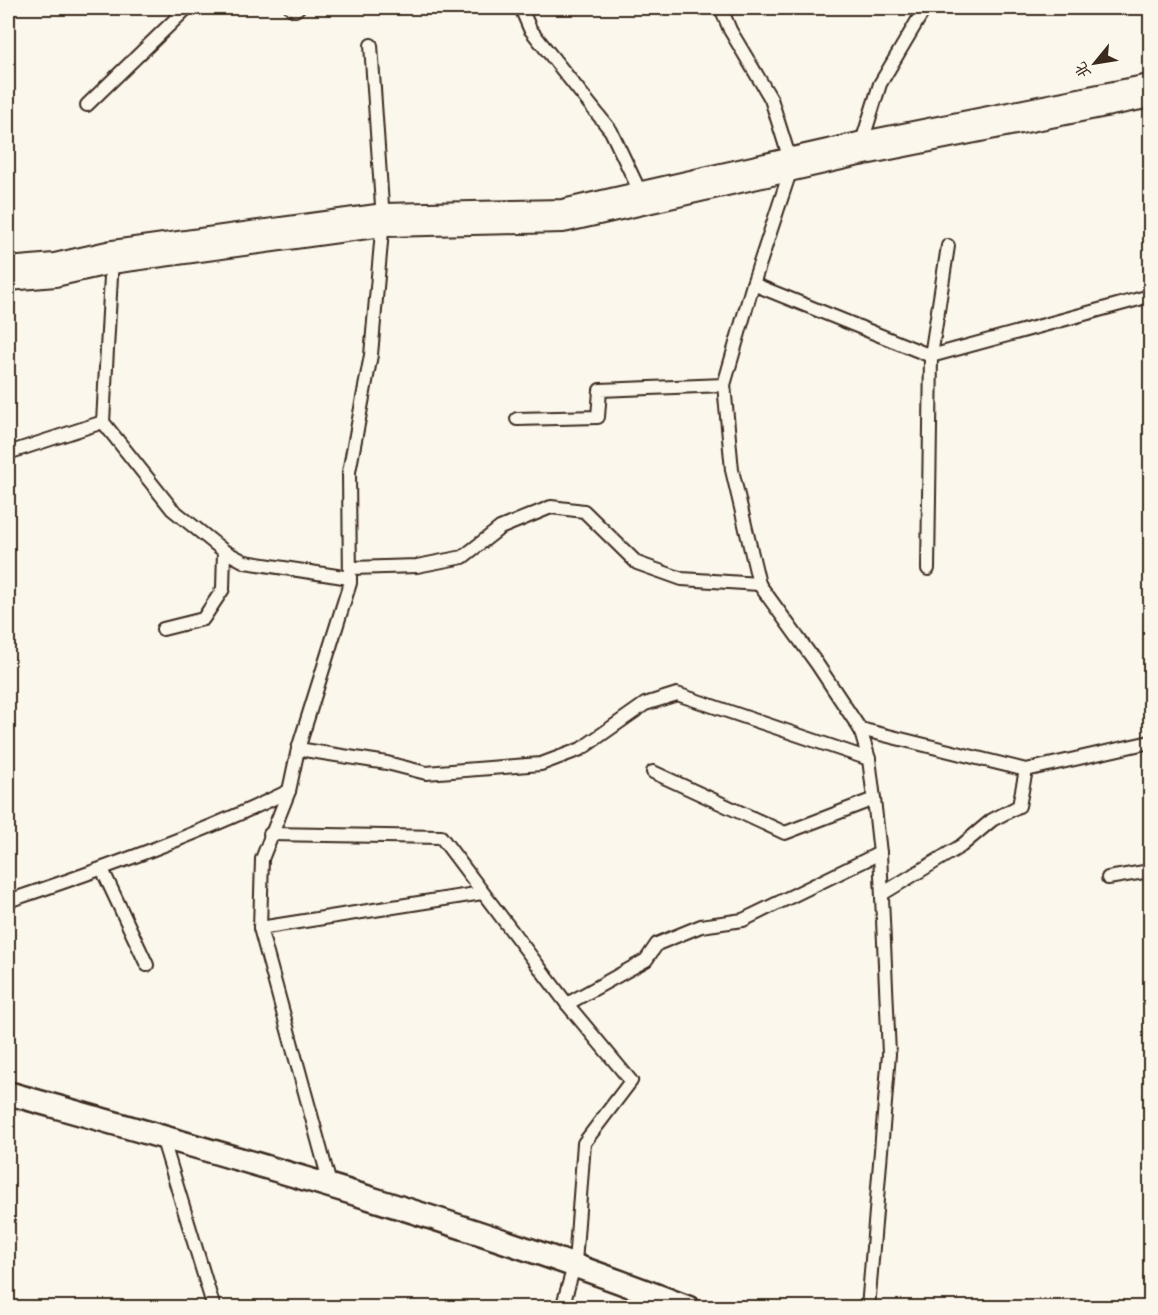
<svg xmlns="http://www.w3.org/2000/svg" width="1158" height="1315" font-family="Sriracha,'LXGW WenKai TC',sans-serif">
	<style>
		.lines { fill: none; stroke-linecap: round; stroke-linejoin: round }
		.lane-casing { stroke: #3b2a1e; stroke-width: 16 }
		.street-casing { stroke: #3b2a1e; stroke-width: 27 }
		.secondary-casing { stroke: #3b2a1e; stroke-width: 36 }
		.lane { stroke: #fbf7ec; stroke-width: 12 }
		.street { stroke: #fbf7ec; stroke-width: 22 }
		.secondary { stroke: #fbf7ec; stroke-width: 32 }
	</style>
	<rect width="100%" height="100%" fill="#fbf7ec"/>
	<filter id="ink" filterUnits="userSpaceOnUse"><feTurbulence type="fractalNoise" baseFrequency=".0167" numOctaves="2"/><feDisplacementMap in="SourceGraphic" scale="12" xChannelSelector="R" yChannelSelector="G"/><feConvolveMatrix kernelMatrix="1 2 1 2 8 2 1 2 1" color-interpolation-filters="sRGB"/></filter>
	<g filter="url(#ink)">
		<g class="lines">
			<g class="lane-casing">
				<g id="lane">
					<polyline points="291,8 295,10 298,8"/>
					<polyline points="521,8 530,29 611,131 642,196"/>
					<polyline points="721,8 730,30 771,99 792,166 753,284 724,385 732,470 759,584 817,664 860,729 869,759 874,799 880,853 889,1054 868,1308"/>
					<polyline points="87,105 187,8"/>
					<polyline points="861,145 880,84 925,8"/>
					<polyline points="112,258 103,422 172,509 224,551 223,589 203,619 163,629"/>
					<polyline points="753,284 931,356 1150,296"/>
					<polyline points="517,419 598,417 600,390 724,385"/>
					<polyline points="8,453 103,422"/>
					<polyline points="224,551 245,562 350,578"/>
					<polyline points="352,568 417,566 463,557 500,528 551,507 584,511 637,563 682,579 759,584"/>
					<polyline points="928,569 931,356 948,246"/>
					<polyline points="860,729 1026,770 1150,742"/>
					<polyline points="298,749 387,763 426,773 541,764 581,749 645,704 677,694 869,759"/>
					<polyline points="653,772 785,833 874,799"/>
					<polyline points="270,834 441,837 567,1004 631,1081 584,1143 575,1263 562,1308"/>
					<polyline points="102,869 147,965"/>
					<polyline points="1108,878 1150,871"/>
					<polyline points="882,894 961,846 992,820 1019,806 1026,770"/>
					<path d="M8,901C103,869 198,835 289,791"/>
					<polyline points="260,928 482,893"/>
					<polyline points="567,1004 646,960 657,944 701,926 743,920 880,853"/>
					<polyline points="162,1137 214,1308"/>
					<polyline points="330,1184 260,928 262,859 289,791 298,749 350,583 349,472 371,355 383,220 371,45"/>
				</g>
			</g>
			<g class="street-casing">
				<path id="street" d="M8,1093C237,1158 466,1221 689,1308"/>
			</g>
			<g class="secondary-casing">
				<polyline id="secondary" points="8,274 55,270 112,257 383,220 563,216 859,149 1150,91"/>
			</g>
			<use href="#lane" class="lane"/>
			<use href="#street" class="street"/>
			<use href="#secondary" class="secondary"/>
		</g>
	</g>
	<rect width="1158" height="1315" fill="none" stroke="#fbf7ec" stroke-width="30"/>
	<rect x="15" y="15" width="1128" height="1285" fill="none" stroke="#3b2a1e" stroke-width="2" filter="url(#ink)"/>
	<g transform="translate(1095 63) rotate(240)" stroke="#fbf7ec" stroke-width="4.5" paint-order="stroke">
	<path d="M0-4.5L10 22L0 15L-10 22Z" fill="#3b2a1e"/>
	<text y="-9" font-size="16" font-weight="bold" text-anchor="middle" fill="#3b2a1e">北</text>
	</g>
</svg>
